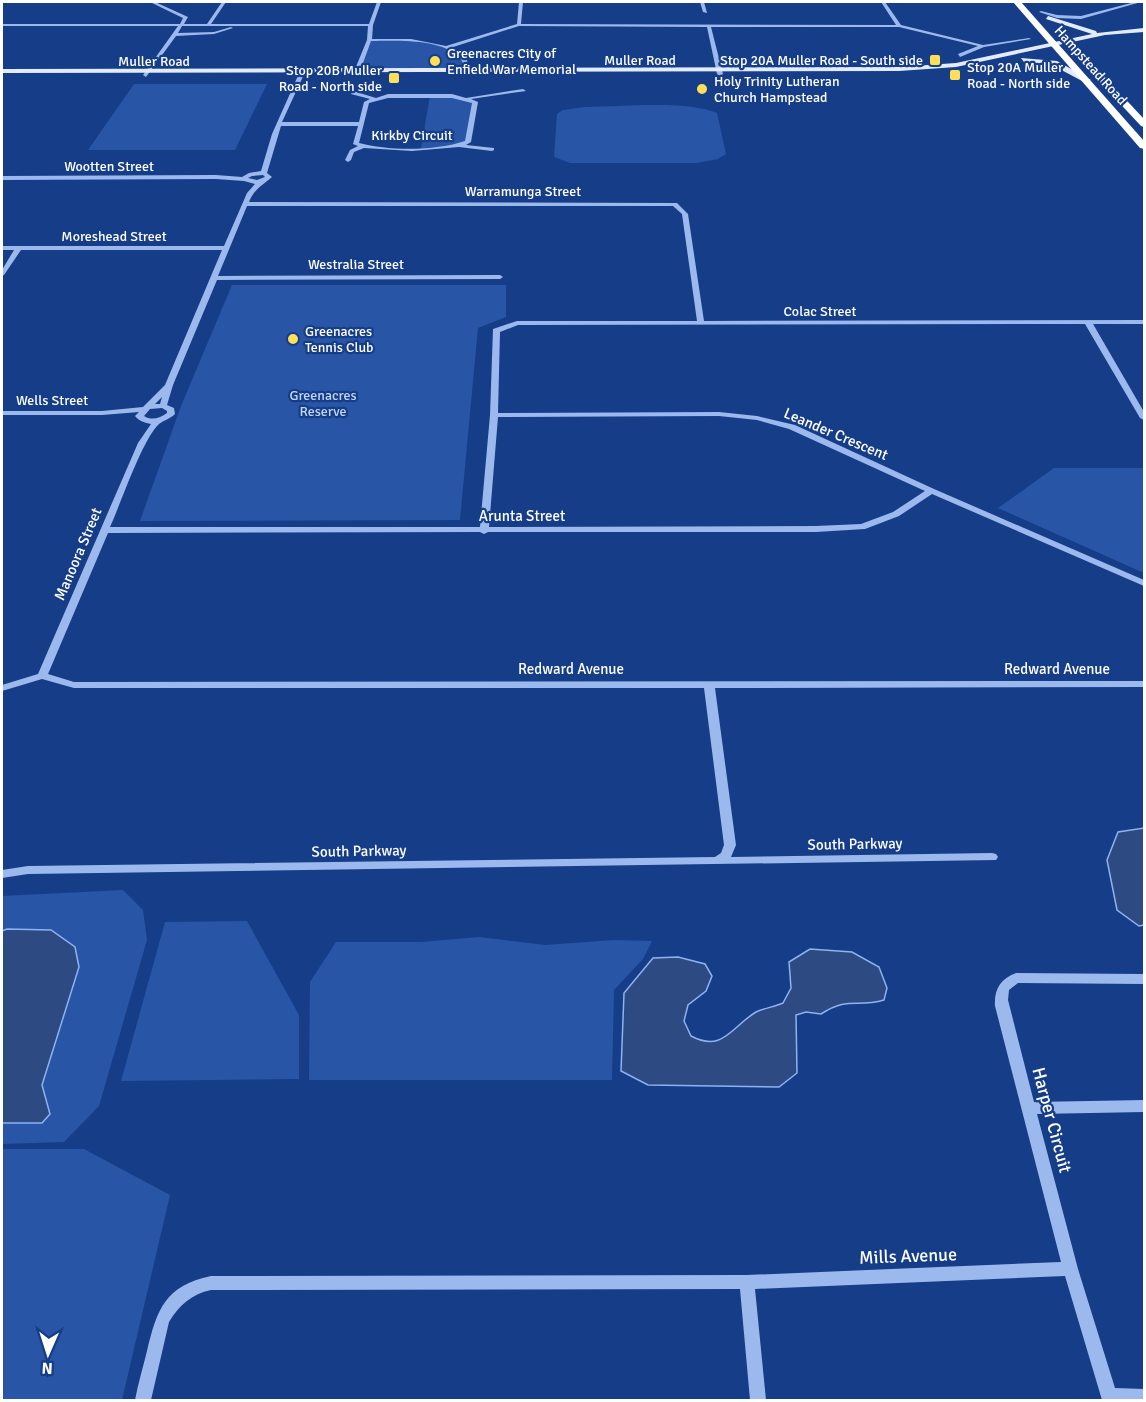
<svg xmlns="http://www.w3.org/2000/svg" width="1146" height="1402" font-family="Signika,sans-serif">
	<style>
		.green { fill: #2855a6 }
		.water { fill: #2d4a82; stroke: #8eb3f1; stroke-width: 1.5 }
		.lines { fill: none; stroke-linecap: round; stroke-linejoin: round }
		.minor { fill: #9cb9ee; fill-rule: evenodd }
		.major { fill: #e3ebff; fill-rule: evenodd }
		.highway { fill: #fff; fill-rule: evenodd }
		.poi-dot { fill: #ffdf59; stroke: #163d88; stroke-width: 2 }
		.labels { text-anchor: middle; stroke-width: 4.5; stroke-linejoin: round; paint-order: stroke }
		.far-poi-label { font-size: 14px; fill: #fff; stroke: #163d88; text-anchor: start }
		.far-street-label { font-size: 14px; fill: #fff; stroke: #163d88 }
		.far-park-label { font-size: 14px; fill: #c2d6fa; stroke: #163d88 }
		.street-label { font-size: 15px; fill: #fff; stroke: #163d88 }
		.near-street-label { font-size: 18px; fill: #fff; stroke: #163d88 }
	</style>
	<rect width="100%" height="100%" fill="#163d88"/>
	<g class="green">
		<path d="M369,40C395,40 462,36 469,70H357Z"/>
		<polygon points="134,84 267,84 235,150 88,150"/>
		<polygon points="430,96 452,96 475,102 468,142 449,148 421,148"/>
		<path d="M585,107C622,107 685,100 717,113L726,154L718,159L697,163H570L554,157L557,114L563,110Z"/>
		<polygon points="232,285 506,285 506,317 478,328 460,520 140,521 181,406"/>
		<polygon points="1054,468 1144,468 1144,573 998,508"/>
		<polygon points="123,890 143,910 147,940 99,1106 64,1142 2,1144 2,896"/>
		<polygon points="247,921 299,1015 299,1079 121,1081 165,922"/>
		<polygon points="479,937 545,945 614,940 652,941 643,959 614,990 612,1080 309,1080 310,982 336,942 421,942"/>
		<polygon points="2,1149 84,1149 170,1195 122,1400 2,1400"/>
	</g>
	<g class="water">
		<polygon points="1144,828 1144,925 1139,926 1117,910 1107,860 1118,832"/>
		<polygon points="7,929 51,930 75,947 79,967 42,1085 50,1114 42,1123 2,1123 2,931"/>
		<path d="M810,949L852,952L879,967L887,988L884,1000C856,1008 849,996 821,1014L806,1012L796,1015L797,1073L779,1087L648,1085L621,1071L624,993L653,958L678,957L705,964L712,976L706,991L688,1005L684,1021L691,1036C723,1053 731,1027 756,1012C764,1008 774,1007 783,1003L791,988L789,962Z"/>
	</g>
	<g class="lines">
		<g class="minor">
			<path d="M150,2H155L188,17L184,24H207L222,2H226L211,24H369L377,2H381L373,25L372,39H411L446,46L517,24L519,2H523L521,24L896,25L881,2H885L901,25L983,45L1029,38L1031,39L984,47L960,57L958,54L978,46L899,27H711L723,74L720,76L717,74L707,27L519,26L450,48L466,58L471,71H467C465,67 463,62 460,58C441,38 396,41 371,41L359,74L356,76L353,74L367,40L368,26H182L178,33L214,32L231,27L233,28L214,34L176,36L146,77L143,75L178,26H2V24H180L183,18Z"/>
			<polygon points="700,2 704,2 707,13 703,12"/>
			<polygon points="1135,2 1141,2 1081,19 1057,18 1039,12 1041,11 1057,15 1081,16"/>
			<path d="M301,69L306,70L282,122H359L364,102L370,99L351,94L353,91L376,98L388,94H452L466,98L523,89L526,91L471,99L478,102L471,142L466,145L494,148V150L492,151L459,147L412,151L364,148L354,152L351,160L348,162L345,160L350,150L358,146L353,144L358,126H281L267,173L272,177C262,186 255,188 249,202L677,203L688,214L704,321L1144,320V324H1093L1144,412V420L1140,418L1085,324L518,325L500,332L498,413L719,412L757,416L795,425L934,489L1144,580V586L932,494L899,516L865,529L816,532H488L484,534L480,532L108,533L48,674L74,682L1144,681V687L715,688L736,845L731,857L992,853L996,854L998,857L996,860L28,874L2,878V870L28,866L715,857L721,853L724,845L704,688H74L42,679L2,691V685L38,674L138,443L151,424C145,423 139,421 135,416L139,412L102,415H2V411H102L143,407L165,385L222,250H21L4,275L2,276V270L14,250H2V246H224L247,193L255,184L244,181L216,179L2,180V176L216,175L242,177L249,173L261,171L272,134ZM388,98H452L472,103L465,141C436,151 389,151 359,143L369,103ZM263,175L265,177L257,180L248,178L252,176ZM247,206H673L682,214L697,321H517L493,329L490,415L480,527H110C121,503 142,440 159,424C164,420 170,419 175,414L174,408L167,405L173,385L217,280L500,279L503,277L500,275L218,276ZM162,397L160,404H155ZM162,408L167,411V413C160,418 152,421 144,416L150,409ZM719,416L757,420L789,429L925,491L893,512L861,524L816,526L489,527L498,417Z"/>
			<path d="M1016,973L1144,974V984L1018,983L1009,990L1008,1000L1034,1102L1144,1100V1112L1037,1114L1078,1269L1115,1388L1144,1389V1400H1102L1065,1276L755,1289L766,1400H750L740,1289L211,1290C192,1294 179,1305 169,1322L151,1400H135C138,1384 143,1367 147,1351C157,1309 165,1286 211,1276L747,1275L1061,1262L995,1006C994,990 1000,979 1016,973Z"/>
		</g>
		<g class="major">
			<polygon points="1048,16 1096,31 1097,33 1144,28 1144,32 1105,35 956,67 899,71 2,73 2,69 899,67 956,63 1092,34 1046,19"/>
			<polygon points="1021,58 1057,61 1091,80 1084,82 1052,65 1024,62"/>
		</g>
		<g class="highway">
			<polygon points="1013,2 1021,2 1144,141 1144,149 1140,148"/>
			<polygon points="1095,73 1101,73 1144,119 1144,127 1141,126 1095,77"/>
		</g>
	</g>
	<g class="poi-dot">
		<rect x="929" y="54" width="12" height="12" rx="3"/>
		<circle cx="435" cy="61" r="6"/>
		<rect x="949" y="69" width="12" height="12" rx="3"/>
		<rect x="388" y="72" width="12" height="12" rx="3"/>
		<circle cx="702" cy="89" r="6"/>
		<circle cx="293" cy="339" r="6"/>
	</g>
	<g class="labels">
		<g class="far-poi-label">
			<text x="447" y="58">Greenacres City of<tspan x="447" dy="16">Enfield War Memorial</tspan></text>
			<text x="923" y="65" text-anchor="end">Stop 20A Muller Road - South side</text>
			<text x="967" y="72">Stop 20A Muller<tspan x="967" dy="16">Road - North side</tspan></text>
			<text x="382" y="75" text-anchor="end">Stop 20B Muller<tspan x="382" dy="16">Road - North side</tspan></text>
			<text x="714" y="86">Holy Trinity Lutheran<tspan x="714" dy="16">Church Hampstead</tspan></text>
			<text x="305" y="336">Greenacres<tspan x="305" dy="16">Tennis Club</tspan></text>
		</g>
		<g class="far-street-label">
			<text x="640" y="65">Muller Road</text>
			<text x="154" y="66">Muller Road</text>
			<text transform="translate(1091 65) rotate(48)" y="5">Hampstead Road</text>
			<text x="412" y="140">Kirkby Circuit</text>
			<text x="109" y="171">Wootten Street</text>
			<text x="523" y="196">Warramunga Street</text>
			<text x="114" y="241">Moreshead Street</text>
			<text x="356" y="269">Westralia Street</text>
			<text x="820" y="316">Colac Street</text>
			<text x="52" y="405">Wells Street</text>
		</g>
		<g class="far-park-label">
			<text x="323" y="400">Greenacres<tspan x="323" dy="16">Reserve</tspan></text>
		</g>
		<g class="street-label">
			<text transform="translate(836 434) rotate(23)" y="5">Leander Crescent</text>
			<text x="522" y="521">Arunta Street</text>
			<text transform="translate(78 554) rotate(-67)" y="5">Manoora Street</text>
			<text x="571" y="674">Redward Avenue</text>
			<text x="1057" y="674">Redward Avenue</text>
			<text transform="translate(855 844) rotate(-1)" y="5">South Parkway</text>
			<text transform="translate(359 851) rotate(-1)" y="5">South Parkway</text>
		</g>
		<g class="near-street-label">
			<text transform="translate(1052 1120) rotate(75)" y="6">Harper Circuit</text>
			<text transform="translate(908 1256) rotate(-2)" y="6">Mills Avenue</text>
		</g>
	</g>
	<rect width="1146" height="1402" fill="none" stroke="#ffffff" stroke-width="6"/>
	<g transform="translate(48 1354) rotate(183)" stroke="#163d88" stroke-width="4.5" paint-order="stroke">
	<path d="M0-4.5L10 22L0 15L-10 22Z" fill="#ffffff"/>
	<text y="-9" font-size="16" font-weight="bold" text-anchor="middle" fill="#ffffff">N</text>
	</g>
</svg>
